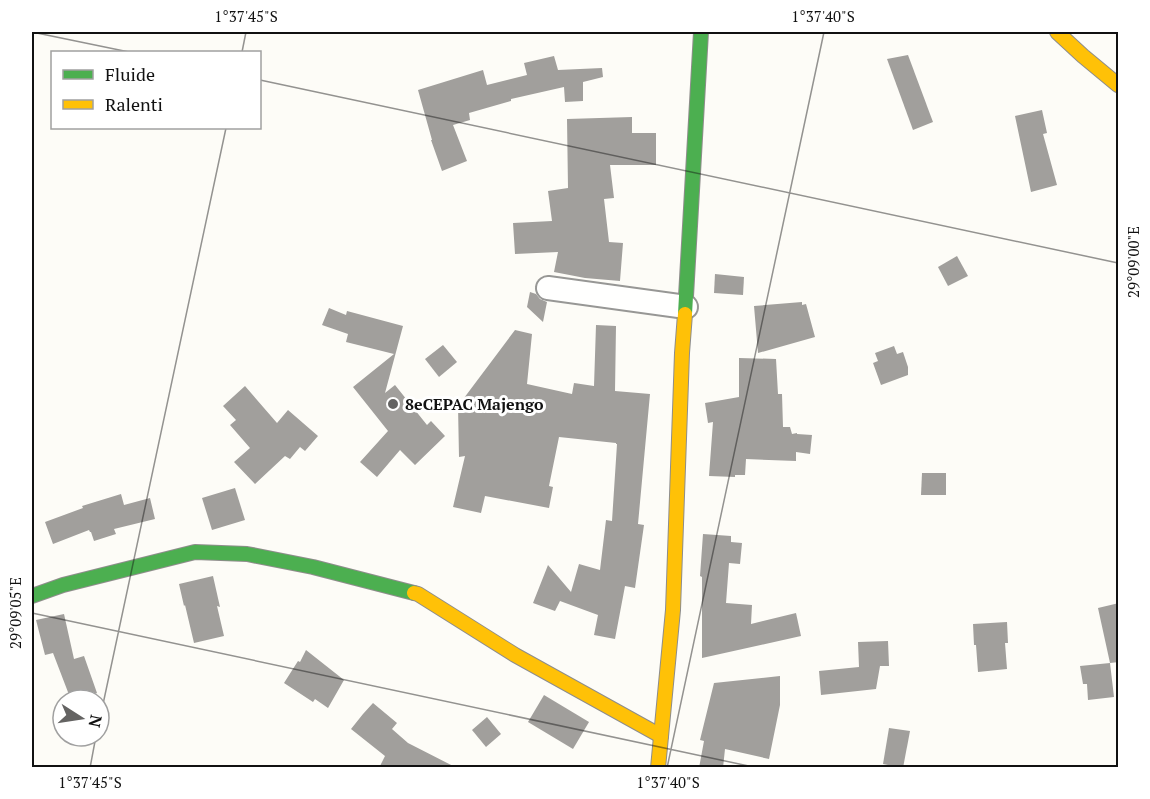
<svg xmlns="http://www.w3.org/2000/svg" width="1150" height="799" font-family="'PT Serif',serif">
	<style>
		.building { fill: #a19f9c }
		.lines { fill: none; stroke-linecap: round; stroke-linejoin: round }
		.street-casing { stroke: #979795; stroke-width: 26 }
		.fast-casing { stroke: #8e8d8b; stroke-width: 16 }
		.slow-casing { stroke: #8e8d8b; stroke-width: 16 }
		.street { stroke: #fffffe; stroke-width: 22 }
		.fast { stroke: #4caf50; stroke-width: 14 }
		.slow { stroke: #ffc107; stroke-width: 14 }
		.ticks { fill: none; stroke: #111; stroke-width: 1.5; stroke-opacity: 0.45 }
		.poi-dot { fill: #646362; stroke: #fff; stroke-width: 2 }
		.labels { text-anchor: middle; stroke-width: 6; stroke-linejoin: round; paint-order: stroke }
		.poi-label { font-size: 16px; font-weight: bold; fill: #111; stroke: #fff; text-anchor: start }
		.neatline { fill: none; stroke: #111; stroke-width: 2 }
		.ticks-label { font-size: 15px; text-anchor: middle; fill: #111 }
	</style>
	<rect width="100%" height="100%" fill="#fdfcf7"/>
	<g class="building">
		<polygon points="908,55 933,122 913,130 887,59"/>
		<polygon points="554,56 558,70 602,68 603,77 583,82 583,101 565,102 564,87 511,99 511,101 469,113 470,120 453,125 467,161 442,171 431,140 432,140 418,90 483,70 487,85 527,75 524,63"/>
		<polygon points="1042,110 1047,133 1043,134 1057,185 1031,192 1015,116"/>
		<polygon points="632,117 632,133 656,133 656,165 610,165 614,198 604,199 609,242 623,243 620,281 585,278 554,272 558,252 515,254 513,223 552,221 548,191 568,188 567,119"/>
		<polygon points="957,256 968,276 948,286 938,267"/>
		<polygon points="715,274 744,277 743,295 714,293"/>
		<polygon points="530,292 536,294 540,299 547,302 543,322 527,307"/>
		<polygon points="802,302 802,305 806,304 815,337 758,353 754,306"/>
		<polygon points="329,308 346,315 347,311 403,326 385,393 395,385 427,425 431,421 445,436 415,465 400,450 377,477 360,462 388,431 353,387 394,354 346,342 348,334 322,325"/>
		<polygon points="596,325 616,326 615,391 650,394 638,524 644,525 635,588 625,586 615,639 594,635 598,615 560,601 555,611 533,603 548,565 571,592 579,564 600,570 606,520 612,521 617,444 616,444 616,443 559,437 549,486 553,487 549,508 485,496 481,513 453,507 465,456 459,457 458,406 515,330 532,334 527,384 572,394 574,383 594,386"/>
		<polygon points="443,345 457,362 439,377 425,359"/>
		<polygon points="894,346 897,354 903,352 908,367 908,375 881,385 873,363 878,361 875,353"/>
		<polygon points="739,358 776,359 778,394 782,394 783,427 790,427 792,434 797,433 797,434 812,435 810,454 796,452 796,461 746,459 745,475 735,475 735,477 709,476 713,422 708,423 705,403 739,397"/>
		<polygon points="245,386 277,423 288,410 318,436 305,451 300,447 290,459 285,456 255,484 234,462 250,448 230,425 236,420 223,406"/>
		<polygon points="922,473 946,473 946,495 921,495"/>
		<polygon points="235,488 245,520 212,530 202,498"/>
		<polygon points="121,494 124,505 150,498 155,519 114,529 116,534 94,541 91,532 90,532 89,530 53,544 45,522 83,508 82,506"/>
		<polygon points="703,534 731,536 731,542 742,543 740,564 729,563 726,603 752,605 751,624 796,613 801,636 702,658 702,577 700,576"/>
		<polygon points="213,576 220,607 217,606 224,636 194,643 185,605 184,606 179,584"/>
		<polygon points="1119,603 1119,662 1110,663 1098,608"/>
		<polygon points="64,614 74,659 84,656 97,693 81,700 71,700 53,653 45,655 36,620"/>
		<polygon points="1007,622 1008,643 1005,643 1007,669 978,672 976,645 974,645 973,624"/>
		<polygon points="888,641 889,666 880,666 876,689 821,695 819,671 859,667 858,642"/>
		<polygon points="306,650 344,680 328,708 315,699 313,702 284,683 298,661 300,662"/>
		<polygon points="1110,663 1114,697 1088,700 1087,684 1083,684 1080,666"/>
		<polygon points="780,676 780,705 769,759 725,749 723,768 699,768 704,741 700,740 714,683"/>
		<polygon points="544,695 589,722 573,749 528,722"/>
		<polygon points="373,703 397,723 392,729 408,743 457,768 379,768 385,756 351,729 363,714"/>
		<polygon points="487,717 501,734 486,747 472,730"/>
		<polygon points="889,728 910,731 903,768 883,764"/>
	</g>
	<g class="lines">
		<g class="street-casing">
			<polyline id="street" points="548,288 686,307"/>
		</g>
		<g class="fast-casing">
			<g id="fast">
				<polyline points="685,314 701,32"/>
				<polyline points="32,596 63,585 195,552 247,554 313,567 414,593"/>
			</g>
		</g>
		<g class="slow-casing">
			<g id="slow">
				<polyline points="1057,32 1083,56 1118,85"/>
				<polyline points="414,593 418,594 515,655 661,736"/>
				<polyline points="658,768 673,610 682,353 685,314"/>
			</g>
		</g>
		<use href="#street" class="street"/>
		<use href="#fast" class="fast"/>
		<use href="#slow" class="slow"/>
	</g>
	<path class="ticks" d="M32,32L129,52M242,52L246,32M260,80L1118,263M32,613L758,768M99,723L226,128M90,768L96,736M667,768L824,32"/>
	<circle class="poi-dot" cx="393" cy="404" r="6"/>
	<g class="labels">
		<g class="poi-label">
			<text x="405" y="410">8eCEPAC Majengo</text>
		</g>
	</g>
	<rect width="1150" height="799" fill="none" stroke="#ffffff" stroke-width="66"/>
	<rect x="51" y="51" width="210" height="78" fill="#ffffff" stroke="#a0a0a0" stroke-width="1.5"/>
	<rect x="63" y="70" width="30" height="9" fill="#4caf50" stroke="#a0a0a0" stroke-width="1.5"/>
	<text x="105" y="81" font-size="18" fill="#111111">Fluide</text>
	<rect x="63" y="100" width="30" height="9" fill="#ffc107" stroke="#a0a0a0" stroke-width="1.5"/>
	<text x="105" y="111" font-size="18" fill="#111111">Ralenti</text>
	<g transform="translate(81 718) rotate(102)"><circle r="28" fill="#ffffff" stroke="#a0a0a0" stroke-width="1.5"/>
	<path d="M0-4.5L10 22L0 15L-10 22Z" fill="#646362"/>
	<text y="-9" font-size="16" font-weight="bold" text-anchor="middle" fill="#111111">N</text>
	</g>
	<rect x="33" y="33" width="1084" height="733" class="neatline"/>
	<g class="ticks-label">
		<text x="246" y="22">1°37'45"S</text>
		<text x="823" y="22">1°37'40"S</text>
		<text transform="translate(1134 262) rotate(-90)" y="5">29°09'00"E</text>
		<text transform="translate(16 613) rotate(-90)" y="5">29°09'05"E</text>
		<text x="90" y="788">1°37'45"S</text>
		<text x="668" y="788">1°37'40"S</text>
	</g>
</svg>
